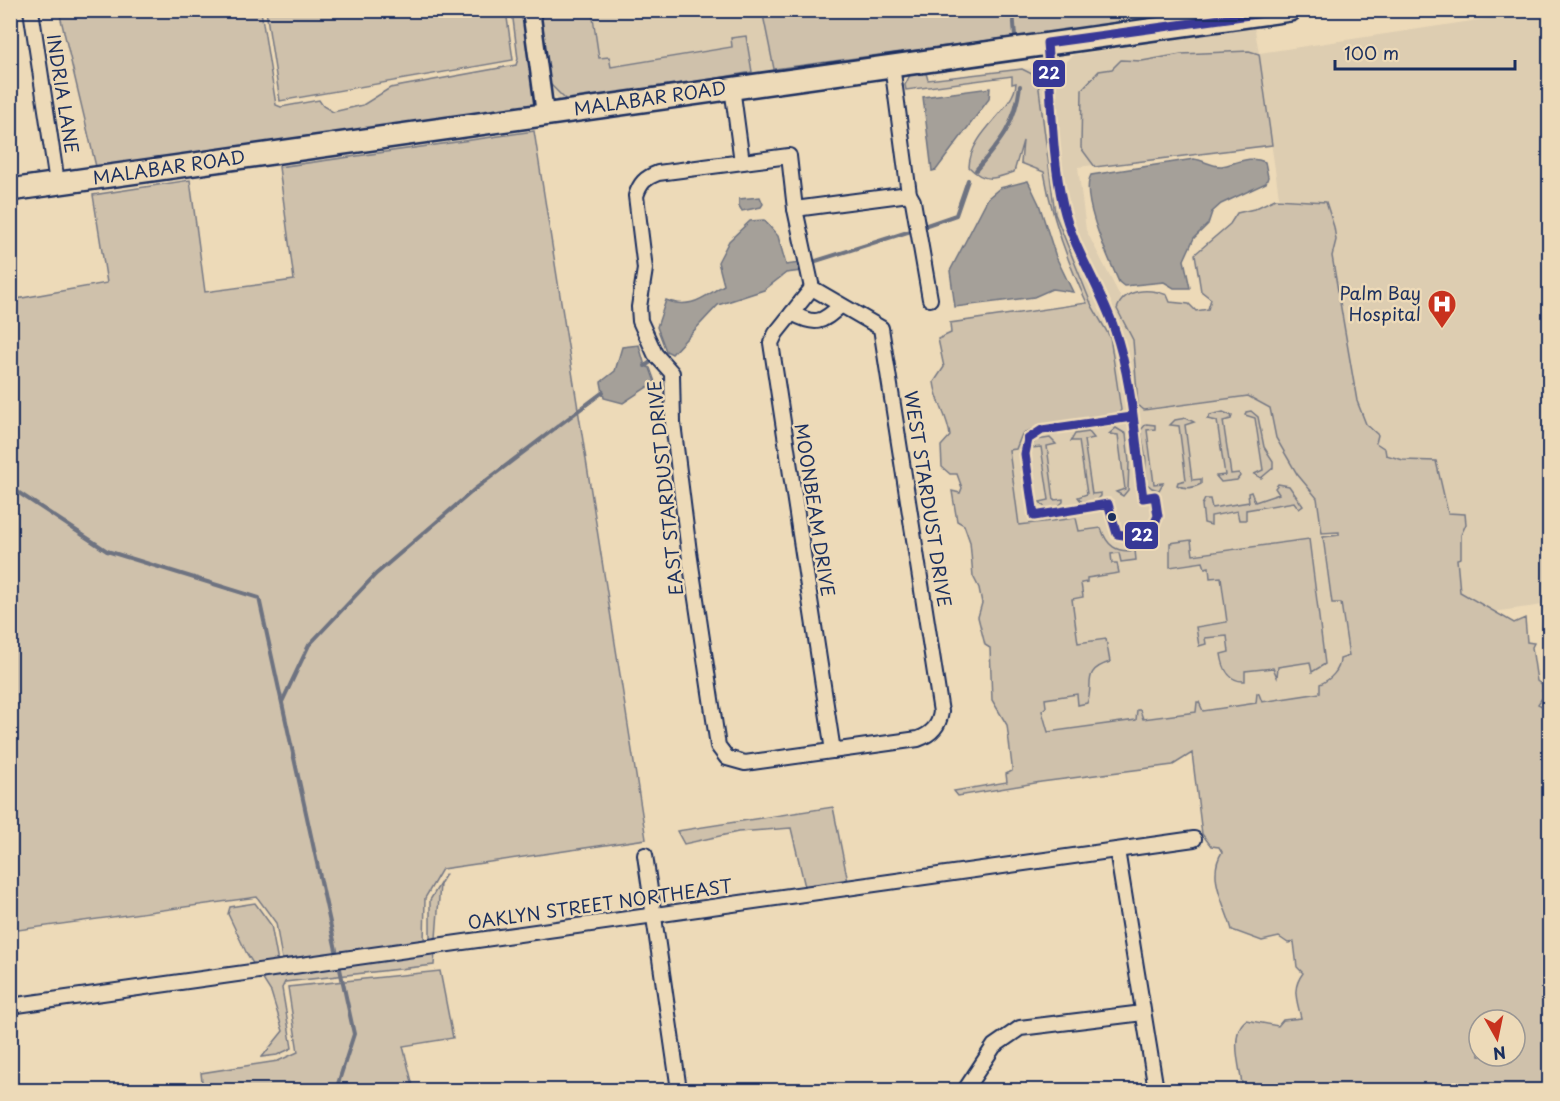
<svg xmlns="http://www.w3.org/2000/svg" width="1560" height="1101" font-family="'Playpen Sans',sans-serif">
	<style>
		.built { fill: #ddcdb1 }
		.green { fill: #cfc1ab; stroke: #757884; stroke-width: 1.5; fill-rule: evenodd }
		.water { fill: #a5a099; stroke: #6e7381; stroke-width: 1.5 }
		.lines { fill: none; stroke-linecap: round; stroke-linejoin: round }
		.stream { stroke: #6e7381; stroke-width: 4 }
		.minor-casing { stroke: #1b2f5e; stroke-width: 18 }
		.tertiary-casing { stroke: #1b2f5e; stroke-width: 21 }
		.primary-casing { stroke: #1b2f5e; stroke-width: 26 }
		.minor { stroke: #eddab8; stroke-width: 14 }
		.tertiary { stroke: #eddab8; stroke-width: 16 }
		.primary { stroke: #eddab8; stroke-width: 21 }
		.bus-1-casing { stroke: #eddab8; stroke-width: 14 }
		.bus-1 { stroke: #373896; stroke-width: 9 }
		.bus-dot { fill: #1b2f5e; stroke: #eddab8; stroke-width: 2 }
		.labels { text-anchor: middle; stroke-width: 5; stroke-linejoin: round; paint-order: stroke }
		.street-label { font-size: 18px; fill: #1b2f5e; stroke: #eddab8 }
		.poi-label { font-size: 18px; fill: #1b2f5e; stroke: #eddab8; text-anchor: end }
		.line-badge { stroke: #eddab8; stroke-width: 2 }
		.badge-label { font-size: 16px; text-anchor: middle; font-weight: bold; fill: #fff }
	</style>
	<rect width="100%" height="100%" fill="#eddab8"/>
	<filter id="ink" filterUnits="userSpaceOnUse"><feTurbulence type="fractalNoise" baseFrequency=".0167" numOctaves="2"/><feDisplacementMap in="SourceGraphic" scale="12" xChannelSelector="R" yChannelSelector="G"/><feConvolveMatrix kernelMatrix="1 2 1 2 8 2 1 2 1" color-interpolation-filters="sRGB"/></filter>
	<g filter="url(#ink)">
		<g class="built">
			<polygon points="538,11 762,11 774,69 575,103 557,99 550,89"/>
			<polygon points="1538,11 1549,11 1549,604 1473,615 1368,458 1282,217 1258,54 1249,51 1181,54 1142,61 1121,60 1112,69 1099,71 1082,89 1081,148 1094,165 1078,167 1086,230 1121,298 1118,309 1133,340 1138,405 1144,410 1153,410 1248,396 1270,408 1276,438 1297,474 1317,498 1332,602 1341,603 1350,656 1340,659 1340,665 1320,693 1048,733 1039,696 1059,521 1019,525 1006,432 1110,337 1092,306 1055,214 1038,81 1034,75 1022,69 1062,66 1073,55 1251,28 1255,30 1259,53"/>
		</g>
		<g class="green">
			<polygon points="762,10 1210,10 1210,11 774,69"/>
			<polygon points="59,11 261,11 276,105 281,107 319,100 323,106 333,112 363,105 390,88 516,65 518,59 512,11 524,11 538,108 97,171"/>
			<polygon points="266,11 506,11 513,60 280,101"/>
			<polygon points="540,11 592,11 599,58 609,57 611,67 732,47 731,38 746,36 752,72 611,97 566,100 550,84"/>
			<polygon points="1249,51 1259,54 1272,145 1095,167 1081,148 1082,89 1099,71 1112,69 1121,60 1142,61 1181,54"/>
			<path d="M1022,69L1034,75L1038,81L1055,214L1092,306L1110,337L1121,410L1118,414L1036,427L1022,434L1016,449L1009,450L1019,525L1076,518L1079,531L1101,528C1107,546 1116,553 1135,550L1136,560L1121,562L1119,553L1111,554L1112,563H1117L1119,573L1087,578V582L1081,583L1083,597L1072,599L1078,643L1106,639L1110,662C1080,671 1095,685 1087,703L1078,705L1077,694L1045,699L1046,707L1042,711L1048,732L1136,720L1137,710H1140L1143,719L1196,712L1197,702H1199L1203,711L1256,703L1257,693L1259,694L1262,702L1320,693V684C1330,680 1340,670 1340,659L1349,656L1341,603H1332L1323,537L1339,535V532L1322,533L1317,498L1297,474L1276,438L1270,408L1248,396L1144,410L1138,405L1133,340L1117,309C1124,288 1149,288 1167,295L1170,302L1189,304L1196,311L1208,309L1211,299L1201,291L1195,254L1230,224L1237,213L1254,209L1275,199L1326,202L1334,227L1336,240L1332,256L1357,401L1366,424L1378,435L1376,443L1385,449L1386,455L1403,460L1436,461L1448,513L1465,514L1466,524L1461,535V558L1457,559L1460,592L1514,623L1525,618L1527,642L1534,643L1532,647L1537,681L1546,688L1542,691L1545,694L1538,704L1544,707V701H1549V1090H1243C1241,1072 1228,1033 1246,1020L1278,1026L1283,1020L1301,1018C1297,1000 1291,989 1303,973L1297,967L1294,942L1288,943L1279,937L1262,941L1232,930C1226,906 1206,877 1222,852L1219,847L1211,846L1202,834L1192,753L1173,765L1041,782L958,796L954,791L1007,782L1006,774L1012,771V766L1007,725L992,700L990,648L985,645L978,617L982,603L979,588L973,576L970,542L964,525L957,521L952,491L960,493L962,488L957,474H950L942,467L941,446L950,436C948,416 936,402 934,382L944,367L938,339L951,333L950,323L1087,303C1067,261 1052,218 1044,172L1021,163L1023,141L1014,172C995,179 984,183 969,167C970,132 1015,109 1016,83L1012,84V76L906,90L905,85L910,75L926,73L928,80ZM1479,1020H1515V1056H1479Z"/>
			<polygon points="534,131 646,839 442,869 425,898 424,943 282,959 276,923 257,897 11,931 11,300 107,283 93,195 190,180 205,292 294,280 279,167"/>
			<polygon points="1251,411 1258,417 1264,447 1273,461 1273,468 1261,478 1254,474 1263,470 1255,418 1245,415 1246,412"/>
			<polygon points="1223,412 1232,416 1231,419 1223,421 1231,474 1239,473 1240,476 1237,480 1221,482 1216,476 1225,475 1217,421 1207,419 1210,415"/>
			<path d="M1186,418L1194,422L1185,425L1192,480L1201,479V484C1193,488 1185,490 1177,485L1178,482L1186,480L1179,426L1170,425L1175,420Z"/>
			<polygon points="1146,424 1155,425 1155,429 1147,430 1154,484 1163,483 1159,490 1152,488 1145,482 1146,460 1141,430"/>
			<polygon points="1116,428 1126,434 1129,462 1128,490 1123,496 1116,492 1125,489 1118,435 1109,434"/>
			<polygon points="1089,432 1094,438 1084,440 1092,494 1101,493 1101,496 1097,500 1082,502 1078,497 1087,494 1079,441 1071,441 1075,434"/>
			<polygon points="1050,438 1056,444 1047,446 1054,500 1063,499 1063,502 1057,507 1045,508 1040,502 1049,500 1041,447 1032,448 1032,445 1037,440"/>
			<polygon points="1278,484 1289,486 1303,506 1299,509 1294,502 1246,510 1246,520 1239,520 1237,511 1211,516 1211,525 1204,523 1202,505 1205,499 1210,499 1212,508 1249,502 1248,493 1251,492 1255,502 1279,494 1275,488"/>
			<path d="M1309,539L1325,664L1312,672L1310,662L1278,667L1277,677L1273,668L1245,671V681C1228,682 1223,668 1221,654L1229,652L1227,636L1205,638L1206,644L1199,646L1196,627L1227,622L1221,577L1210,578L1209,567L1205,568L1203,562L1170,567V543L1191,540L1193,555Z"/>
			<polygon points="833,807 848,882 806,891 791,828 738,832 684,844 677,831"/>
			<polygon points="446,874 440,884 434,965 285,982 282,988 292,1048 277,1055 262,1057 283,1031 271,992 247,954 228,914 230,907 255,903 271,925 278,963 430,943 430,900"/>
			<polygon points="440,971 453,1038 403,1046 414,1090 203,1090 201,1073 278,1061 298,1052 288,987"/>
		</g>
		<g class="water">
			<polygon points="990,88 989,99 936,170 932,171 923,97"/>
			<path d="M1194,159C1203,160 1213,167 1222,166C1237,163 1250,155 1265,162L1268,177L1266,183L1221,204L1212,212L1208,224L1194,238L1184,260L1190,288H1174L1164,282L1124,286L1119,282C1110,261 1079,197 1091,175Z"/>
			<polygon points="1028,181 1039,204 1056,257 1073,292 1052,289 1034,297 955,307 950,271 988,198 1000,188"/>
			<polygon points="760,197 763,204 761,207 742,211 739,206 739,199"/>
			<path d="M764,220L778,236L786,265L799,263L801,271L786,273L764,290L718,305L672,354L666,351L657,327L666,300C691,310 703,297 724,285L718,262L729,241L750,221Z"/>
			<polygon points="639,345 645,366 650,368 655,382 623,403 604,398 601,382 615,371 622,347"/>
		</g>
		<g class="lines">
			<g class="stream">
				<polyline points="1013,10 1015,37"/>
				<path d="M976,170C1001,141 1015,125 1020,86"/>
				<polyline points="921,227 956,215 968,180"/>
				<polyline points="800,266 914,230"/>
				<polyline points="645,366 655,359"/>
				<polyline points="10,487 107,551 259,598 336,950"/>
				<polyline points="282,702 309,645 376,574 475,489 603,392"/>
				<polyline points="336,1090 354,1034 340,969"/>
			</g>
			<g class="minor-casing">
				<g id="minor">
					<polyline points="31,10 57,183"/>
					<polyline points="892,65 909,194 913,201 930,299"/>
					<polyline points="732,87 742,162"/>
					<path d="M789,156L795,209L812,288L881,328L941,712C939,726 932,734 918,739L745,763L727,758L718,746L689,552L673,423L672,373L655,354L640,321L639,307L645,269L636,196C640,183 645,178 658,173Z"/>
					<polyline points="795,209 909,194"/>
					<polyline points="812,288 776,333 771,343 833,751"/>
					<path d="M792,313C815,326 822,323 840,306"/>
					<polyline points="1117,850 1156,1090"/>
					<polyline points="645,855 679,1090"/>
					<polyline points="10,1006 1194,839"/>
					<polyline points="965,1090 994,1046 1020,1028 1143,1013"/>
				</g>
			</g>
			<g class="tertiary-casing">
				<polyline id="tertiary" points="531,10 545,114"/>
			</g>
			<g class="primary-casing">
				<polyline id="primary" points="10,190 1290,10"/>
			</g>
			<use href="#minor" class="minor"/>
			<use href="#tertiary" class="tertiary"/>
			<use href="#primary" class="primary"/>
			<g class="bus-1-casing">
				<path id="bus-1" d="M1132,417L1042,430L1028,439L1025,454L1034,516L1108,504L1117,534L1136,537L1150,533L1158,516L1155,496L1143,498C1135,441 1133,382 1114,328C1100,286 1073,249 1063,206C1051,153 1052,97 1047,43L1286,10"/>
			</g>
			<use href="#bus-1" class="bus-1"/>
		</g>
	</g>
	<defs>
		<g id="hospital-pin" transform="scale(1.5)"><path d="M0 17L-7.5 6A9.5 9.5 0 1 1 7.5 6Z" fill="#c8321e" stroke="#eddab8"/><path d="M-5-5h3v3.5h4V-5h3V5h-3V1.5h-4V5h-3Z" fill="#fff"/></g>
	</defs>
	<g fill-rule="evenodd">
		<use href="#hospital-pin" x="1442" y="304"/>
	</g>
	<circle class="bus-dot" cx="1112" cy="517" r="5"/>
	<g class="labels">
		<g class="street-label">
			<text transform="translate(62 94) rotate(81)" y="6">INDRIA LANE</text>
			<text transform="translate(650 99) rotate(-8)" y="6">MALABAR ROAD</text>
			<text transform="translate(169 168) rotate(-8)" y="6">MALABAR ROAD</text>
			<text transform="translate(666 488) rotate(-96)" y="6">EAST STARDUST DRIVE</text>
			<text transform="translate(927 499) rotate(81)" y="6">WEST STARDUST DRIVE</text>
			<text transform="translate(814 510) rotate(81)" y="6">MOONBEAM DRIVE</text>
			<text transform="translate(600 905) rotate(-8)" y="6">OAKLYN STREET NORTHEAST</text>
		</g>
		<g class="poi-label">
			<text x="1421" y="300">Palm Bay<tspan x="1421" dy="21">Hospital</tspan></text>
		</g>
	</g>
	<g class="line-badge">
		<rect x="1032" y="59" width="34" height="29" rx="6" fill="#373896"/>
		<rect x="1124" y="521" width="35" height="29" rx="6" fill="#373896"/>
	</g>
	<g class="badge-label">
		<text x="1049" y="79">22</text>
		<text x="1142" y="541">22</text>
	</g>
	<rect width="1560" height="1101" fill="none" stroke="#eddab8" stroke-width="36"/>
	<rect x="18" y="18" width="1524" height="1065" fill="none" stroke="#1b2f5e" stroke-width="2" filter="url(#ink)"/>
	<g transform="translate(1497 1038) rotate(171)"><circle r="28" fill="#eddab8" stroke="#999694" stroke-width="1.5"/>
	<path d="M0-4.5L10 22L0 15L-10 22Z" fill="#c8321e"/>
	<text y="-9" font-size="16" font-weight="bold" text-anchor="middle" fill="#1b2f5e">N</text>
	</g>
	<path d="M1335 60v9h180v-9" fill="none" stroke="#1b2f5e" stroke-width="3"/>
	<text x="1344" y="60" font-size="18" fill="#1b2f5e" stroke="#eddab8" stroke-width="4.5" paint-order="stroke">100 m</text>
</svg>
